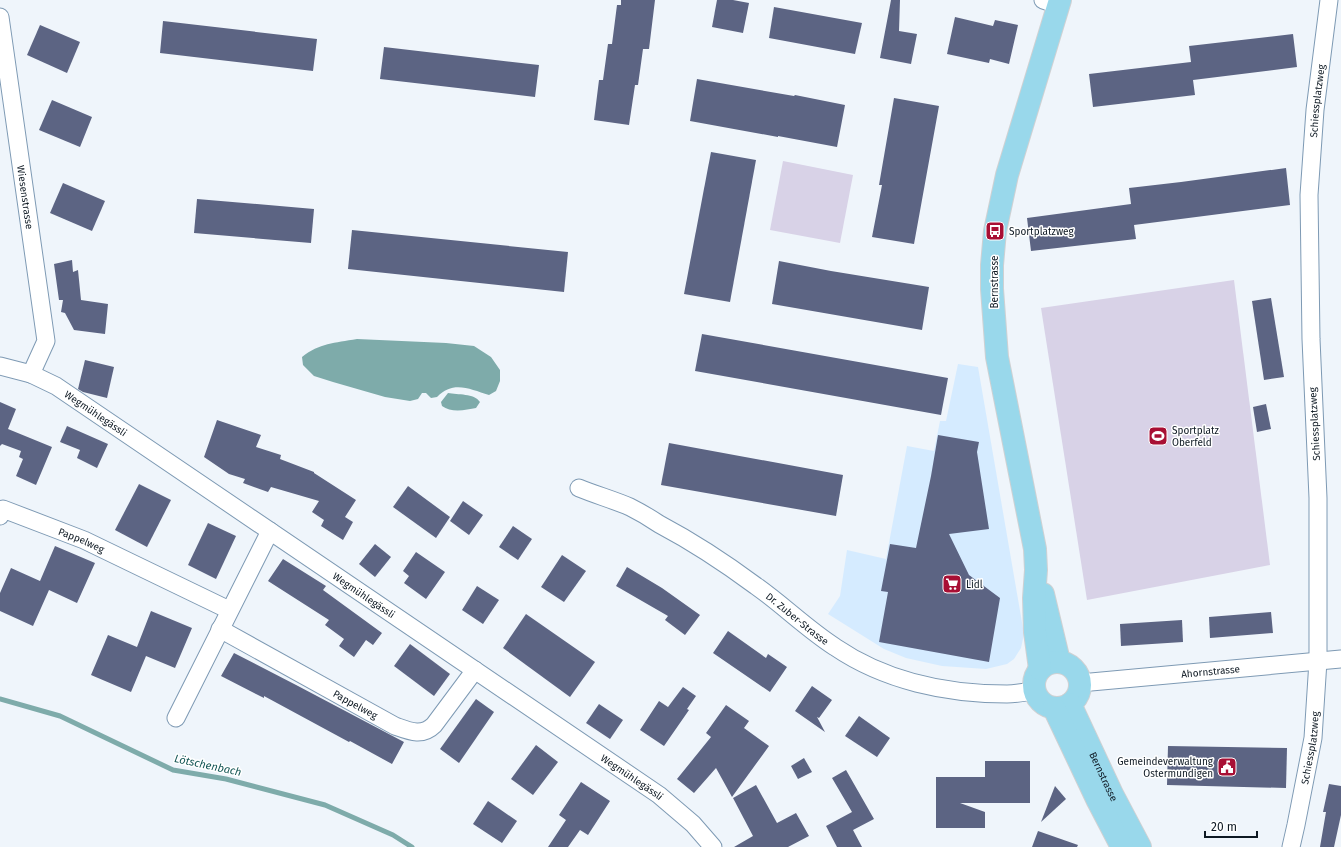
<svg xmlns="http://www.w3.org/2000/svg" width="1341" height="847" font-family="'Fira Sans',sans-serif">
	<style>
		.built { fill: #d5ebff }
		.green { fill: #d8d2e7 }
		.water { fill: #7eabaa }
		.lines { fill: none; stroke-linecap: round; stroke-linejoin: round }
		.stream { stroke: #7eabaa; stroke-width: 5 }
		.building { fill: #5c6483 }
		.minor-casing { stroke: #7e9ab4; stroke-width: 19 }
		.major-casing { stroke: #cfd1d3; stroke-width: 24 }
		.minor { stroke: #fff; stroke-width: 17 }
		.major { stroke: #99d8eb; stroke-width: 22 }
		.labels { text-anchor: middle; stroke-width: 3; stroke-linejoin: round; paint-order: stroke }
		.street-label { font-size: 10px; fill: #0e1923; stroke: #fff }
		.poi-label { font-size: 10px; fill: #0e1923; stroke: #fff; text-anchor: start }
		.water-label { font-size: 11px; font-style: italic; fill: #135554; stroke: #fff }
	</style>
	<rect width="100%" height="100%" fill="#eff5fb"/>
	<polygon class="built" points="958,364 978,367 1024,634 1021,648 1014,659 1007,664 986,669 942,666 906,658 884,649 828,614 840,596 847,550 886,559 907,446 934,451 940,421 946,421"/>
	<g class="green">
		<polygon points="783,161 853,175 840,243 770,230"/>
		<polygon points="1234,280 1270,565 1087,600 1041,308"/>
	</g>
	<g class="water">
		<path d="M357,339L446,343L474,346L491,357L500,370V381L496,391L489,395C470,389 453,380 437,397L431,398L426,393H422L418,399L410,401L385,397L333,382L314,376L303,365L302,357C320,343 334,343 357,339Z"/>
		<path d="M448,393C458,395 474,393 480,402L476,408C466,410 451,413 442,406L441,402Z"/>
	</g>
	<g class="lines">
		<polyline class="stream" points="0,699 60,716 173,770 226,779 325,805 393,835 412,847"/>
	</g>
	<g class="building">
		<polygon points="621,0 655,0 649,49 643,49 638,85 635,85 629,125 594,120 599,80 603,80 608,44 612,44 617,5 621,5"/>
		<polygon points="717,0 733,0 749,3 743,33 712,27"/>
		<polygon points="891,0 900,0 899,31 917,34 911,64 880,58"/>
		<polygon points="774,7 862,23 855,54 769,38"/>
		<polygon points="955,17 993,26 995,20 1018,25 1009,64 990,59 989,63 947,54"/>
		<polygon points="163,21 317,39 313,71 160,53"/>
		<polygon points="40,25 80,42 67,73 27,55"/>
		<polygon points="1293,34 1297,67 1193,80 1195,95 1093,107 1089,74 1191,62 1189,46"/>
		<polygon points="384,47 539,65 535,97 380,79"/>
		<polygon points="697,79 794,96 795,95 845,105 837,147 778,136 778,137 690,121"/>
		<polygon points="894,98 939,106 914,244 872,237 882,185 879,185"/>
		<polygon points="52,100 92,117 80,147 39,130"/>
		<polygon points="711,152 756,160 730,302 684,294"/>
		<polygon points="1286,168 1290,205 1134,225 1136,239 1031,251 1027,218 1131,204 1129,188 1181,182"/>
		<polygon points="63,183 105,201 92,231 50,213"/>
		<polygon points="197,199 314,209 311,243 194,233"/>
		<polygon points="352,230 568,252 564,292 348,269"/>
		<polygon points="72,260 73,272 78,270 81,300 108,304 105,334 74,330 65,313 61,312 63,300 59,300 54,264"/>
		<polygon points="779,261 831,271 929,287 922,330 772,304"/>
		<polygon points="1271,298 1284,377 1264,380 1252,301"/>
		<polygon points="702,334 948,378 941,415 695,371"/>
		<polygon points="85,360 114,367 107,398 83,392 78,389"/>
		<polygon points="0,402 16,409 8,429 52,447 36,485 16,476 23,459 19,457 21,451 2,444 0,446"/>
		<polygon points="1266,404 1271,429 1257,432 1253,407"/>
		<polygon points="217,420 261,435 256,447 281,455 280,459 314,472 314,473 356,500 345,517 353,522 343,540 321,526 324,520 312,512 319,501 271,487 268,492 243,483 245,479 229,474 204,457"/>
		<polygon points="67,426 108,444 97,468 77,458 80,450 60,442"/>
		<polygon points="938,435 979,442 977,452 989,529 949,534 969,575 1000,598 989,662 879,642 888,592 881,591 890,544 916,548 931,476"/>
		<polygon points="669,443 843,475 836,516 661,485"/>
		<polygon points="139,484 171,500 147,547 115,530"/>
		<polygon points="408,486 450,517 436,538 393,507"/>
		<polygon points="463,501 483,515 469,535 450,521"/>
		<polygon points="208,523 236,536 216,579 188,565"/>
		<polygon points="513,526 532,539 518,560 499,547"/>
		<polygon points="375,544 391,557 375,577 359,564"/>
		<polygon points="55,546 95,563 77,603 49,590 33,626 0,611 0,593 11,568 40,581"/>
		<polygon points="416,552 445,572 426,599 404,583 409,576 403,571"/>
		<polygon points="562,555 586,571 564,602 541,587"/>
		<polygon points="283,559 326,586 323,590 382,633 373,645 366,640 354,657 339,646 344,639 325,625 329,620 268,581"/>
		<polygon points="627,567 662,588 700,615 685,635 665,620 668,616 616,586"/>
		<polygon points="477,586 499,600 483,624 462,610"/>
		<polygon points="151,611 192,628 175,668 146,656 131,692 91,675 108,635 137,647"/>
		<polygon points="1271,612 1273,633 1210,638 1209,617"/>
		<polygon points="526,614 595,662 570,697 503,648"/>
		<polygon points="1182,620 1183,642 1121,646 1120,624"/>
		<polygon points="728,631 766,658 768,654 787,667 770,692 713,653"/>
		<polygon points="410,644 450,674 434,696 394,666"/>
		<polygon points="234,653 298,686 404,742 392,764 350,741 349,742 264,696 264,698 221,676"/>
		<polygon points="812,686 832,700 819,718 817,717 825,732 795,711"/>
		<polygon points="683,687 696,696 687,709 689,710 664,746 640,730 659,701 668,707"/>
		<polygon points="476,699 494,712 459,763 440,749"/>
		<polygon points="599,704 623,720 610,739 586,723"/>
		<polygon points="726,705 749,721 744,728 769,746 732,797 716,768 694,793 677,779 711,737 706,733"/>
		<polygon points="859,716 890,738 877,757 845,736"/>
		<polygon points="536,745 558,762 533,795 511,779"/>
		<polygon points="1168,746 1287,748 1286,788 1167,785"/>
		<polygon points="804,758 812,772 798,779 791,766"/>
		<polygon points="985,761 1030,761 1030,803 960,803 985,812 985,828 936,828 936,777 985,777"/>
		<polygon points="846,770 874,819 853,830 862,847 837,847 826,826 852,812 832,778"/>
		<polygon points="581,782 610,801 588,835 580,830 568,847 548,847 566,820 559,815"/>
		<polygon points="1329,784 1341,786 1341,815 1334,847 1320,847 1326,812 1323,812"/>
		<polygon points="756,785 777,823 796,813 809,836 788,847 734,847 753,836 733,798"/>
		<polygon points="1055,786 1066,799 1041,822"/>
		<polygon points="488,801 517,821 502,843 473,824"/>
		<polygon points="1038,831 1078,845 1077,847 1032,847"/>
	</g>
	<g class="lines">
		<g class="minor-casing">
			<g id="minor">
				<polyline points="1043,0 1058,5"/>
				<path id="s1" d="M0,17L46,341L31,374"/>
				<path id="s2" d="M0,366L31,374L56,386L659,795L693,824L713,847"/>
				<path id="s3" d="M579,488C596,495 614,500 630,507C640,512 650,518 659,524C693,542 725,563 756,586C783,605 807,629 835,647C885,681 947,694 1007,694C1016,694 1025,692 1034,691"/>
				<path id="s4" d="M0,516L3,509L84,540L229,610"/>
				<path id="s5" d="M220,629L395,726C409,731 422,737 434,725L475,670"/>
				<path id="s6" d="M1080,683L1341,659"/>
				<polyline points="176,718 270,531"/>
				<path id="s7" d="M1291,847L1296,825L1313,738L1318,661V498L1311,339L1309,195L1315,110L1329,0"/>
			</g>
		</g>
		<g class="major-casing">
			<g id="major">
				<polyline points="1043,594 1059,661"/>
				<circle cx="1057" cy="685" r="23"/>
				<polyline points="1040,669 1035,632 1034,598 1036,570 1035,549 997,357 992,289 992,265 995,231 1007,175 1060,0"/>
				<path id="s8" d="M1070,704L1112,794L1140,847"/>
				<polyline points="1054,708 1098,801 1122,847"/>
			</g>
		</g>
		<use href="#minor" class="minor"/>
		<use href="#major" class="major"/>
	</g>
	<defs>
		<g id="bus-square" transform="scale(1)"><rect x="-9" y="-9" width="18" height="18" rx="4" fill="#a80f34" stroke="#fff"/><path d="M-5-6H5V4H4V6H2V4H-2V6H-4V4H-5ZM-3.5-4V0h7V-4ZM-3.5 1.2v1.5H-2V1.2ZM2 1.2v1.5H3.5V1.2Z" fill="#fff"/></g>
		<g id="stadium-square" transform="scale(1)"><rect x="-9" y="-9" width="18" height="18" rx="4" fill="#a80f34" stroke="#fff"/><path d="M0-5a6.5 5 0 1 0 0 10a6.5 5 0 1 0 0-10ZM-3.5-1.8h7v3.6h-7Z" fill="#fff"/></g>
		<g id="supermarket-square" transform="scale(1)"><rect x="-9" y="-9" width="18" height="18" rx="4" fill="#a80f34" stroke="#fff"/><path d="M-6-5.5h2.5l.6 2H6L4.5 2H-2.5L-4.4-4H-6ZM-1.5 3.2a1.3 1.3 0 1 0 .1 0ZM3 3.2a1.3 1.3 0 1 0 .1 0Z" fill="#fff"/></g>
		<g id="civic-square" transform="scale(1)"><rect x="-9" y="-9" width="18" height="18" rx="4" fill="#a80f34" stroke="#fff"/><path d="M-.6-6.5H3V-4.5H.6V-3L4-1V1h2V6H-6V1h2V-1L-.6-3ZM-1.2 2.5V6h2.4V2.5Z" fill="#fff"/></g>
	</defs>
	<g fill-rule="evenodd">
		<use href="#bus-square" x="995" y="231"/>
		<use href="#stadium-square" x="1158" y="436"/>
		<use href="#supermarket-square" x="952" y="584"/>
		<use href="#civic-square" x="1227" y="767"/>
	</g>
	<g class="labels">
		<g class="street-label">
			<text dy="4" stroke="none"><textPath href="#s7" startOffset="749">Schiessplatzweg</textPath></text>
			<text dy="4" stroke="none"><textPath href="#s1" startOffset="182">Wiesenstrasse</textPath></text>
			<text transform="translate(994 282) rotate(-90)" y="4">Bernstrasse</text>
			<text dy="4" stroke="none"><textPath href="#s2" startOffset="108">Wegmühlegässli</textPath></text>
			<text transform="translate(1314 424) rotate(-93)" y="4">Schiessplatzweg</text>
			<text dy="4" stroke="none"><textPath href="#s4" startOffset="92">Pappelweg</textPath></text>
			<text dy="4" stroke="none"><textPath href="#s2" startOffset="432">Wegmühlegässli</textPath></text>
			<text dy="4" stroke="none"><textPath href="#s3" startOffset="256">Dr. Zuber-Strasse</textPath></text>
			<text dy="4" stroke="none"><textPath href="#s6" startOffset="131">Ahornstrasse</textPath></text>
			<text dy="4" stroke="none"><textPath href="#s5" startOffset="155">Pappelweg</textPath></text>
			<text dy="4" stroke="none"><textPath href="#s7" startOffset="101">Schiessplatzweg</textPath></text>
			<text dy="4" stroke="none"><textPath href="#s8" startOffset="80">Bernstrasse</textPath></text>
			<text dy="4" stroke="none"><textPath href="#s2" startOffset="756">Wegmühlegässli</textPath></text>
		</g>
		<g class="poi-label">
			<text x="1009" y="235">Sportplatzweg</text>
			<text x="1172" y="434">Sportplatz<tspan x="1172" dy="12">Oberfeld</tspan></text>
			<text x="966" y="588">Lidl</text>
			<text x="1213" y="765" text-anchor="end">Gemeindeverwaltung<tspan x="1213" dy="12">Ostermundigen</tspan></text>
		</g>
		<g class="water-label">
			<text transform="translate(208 765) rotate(12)" y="4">Lötschenbach</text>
		</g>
	</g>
	<path d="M1205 831v6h52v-6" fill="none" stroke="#0e1923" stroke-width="2"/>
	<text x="1211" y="831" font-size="12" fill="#0e1923" stroke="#ffffff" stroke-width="3" paint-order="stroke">20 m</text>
</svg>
